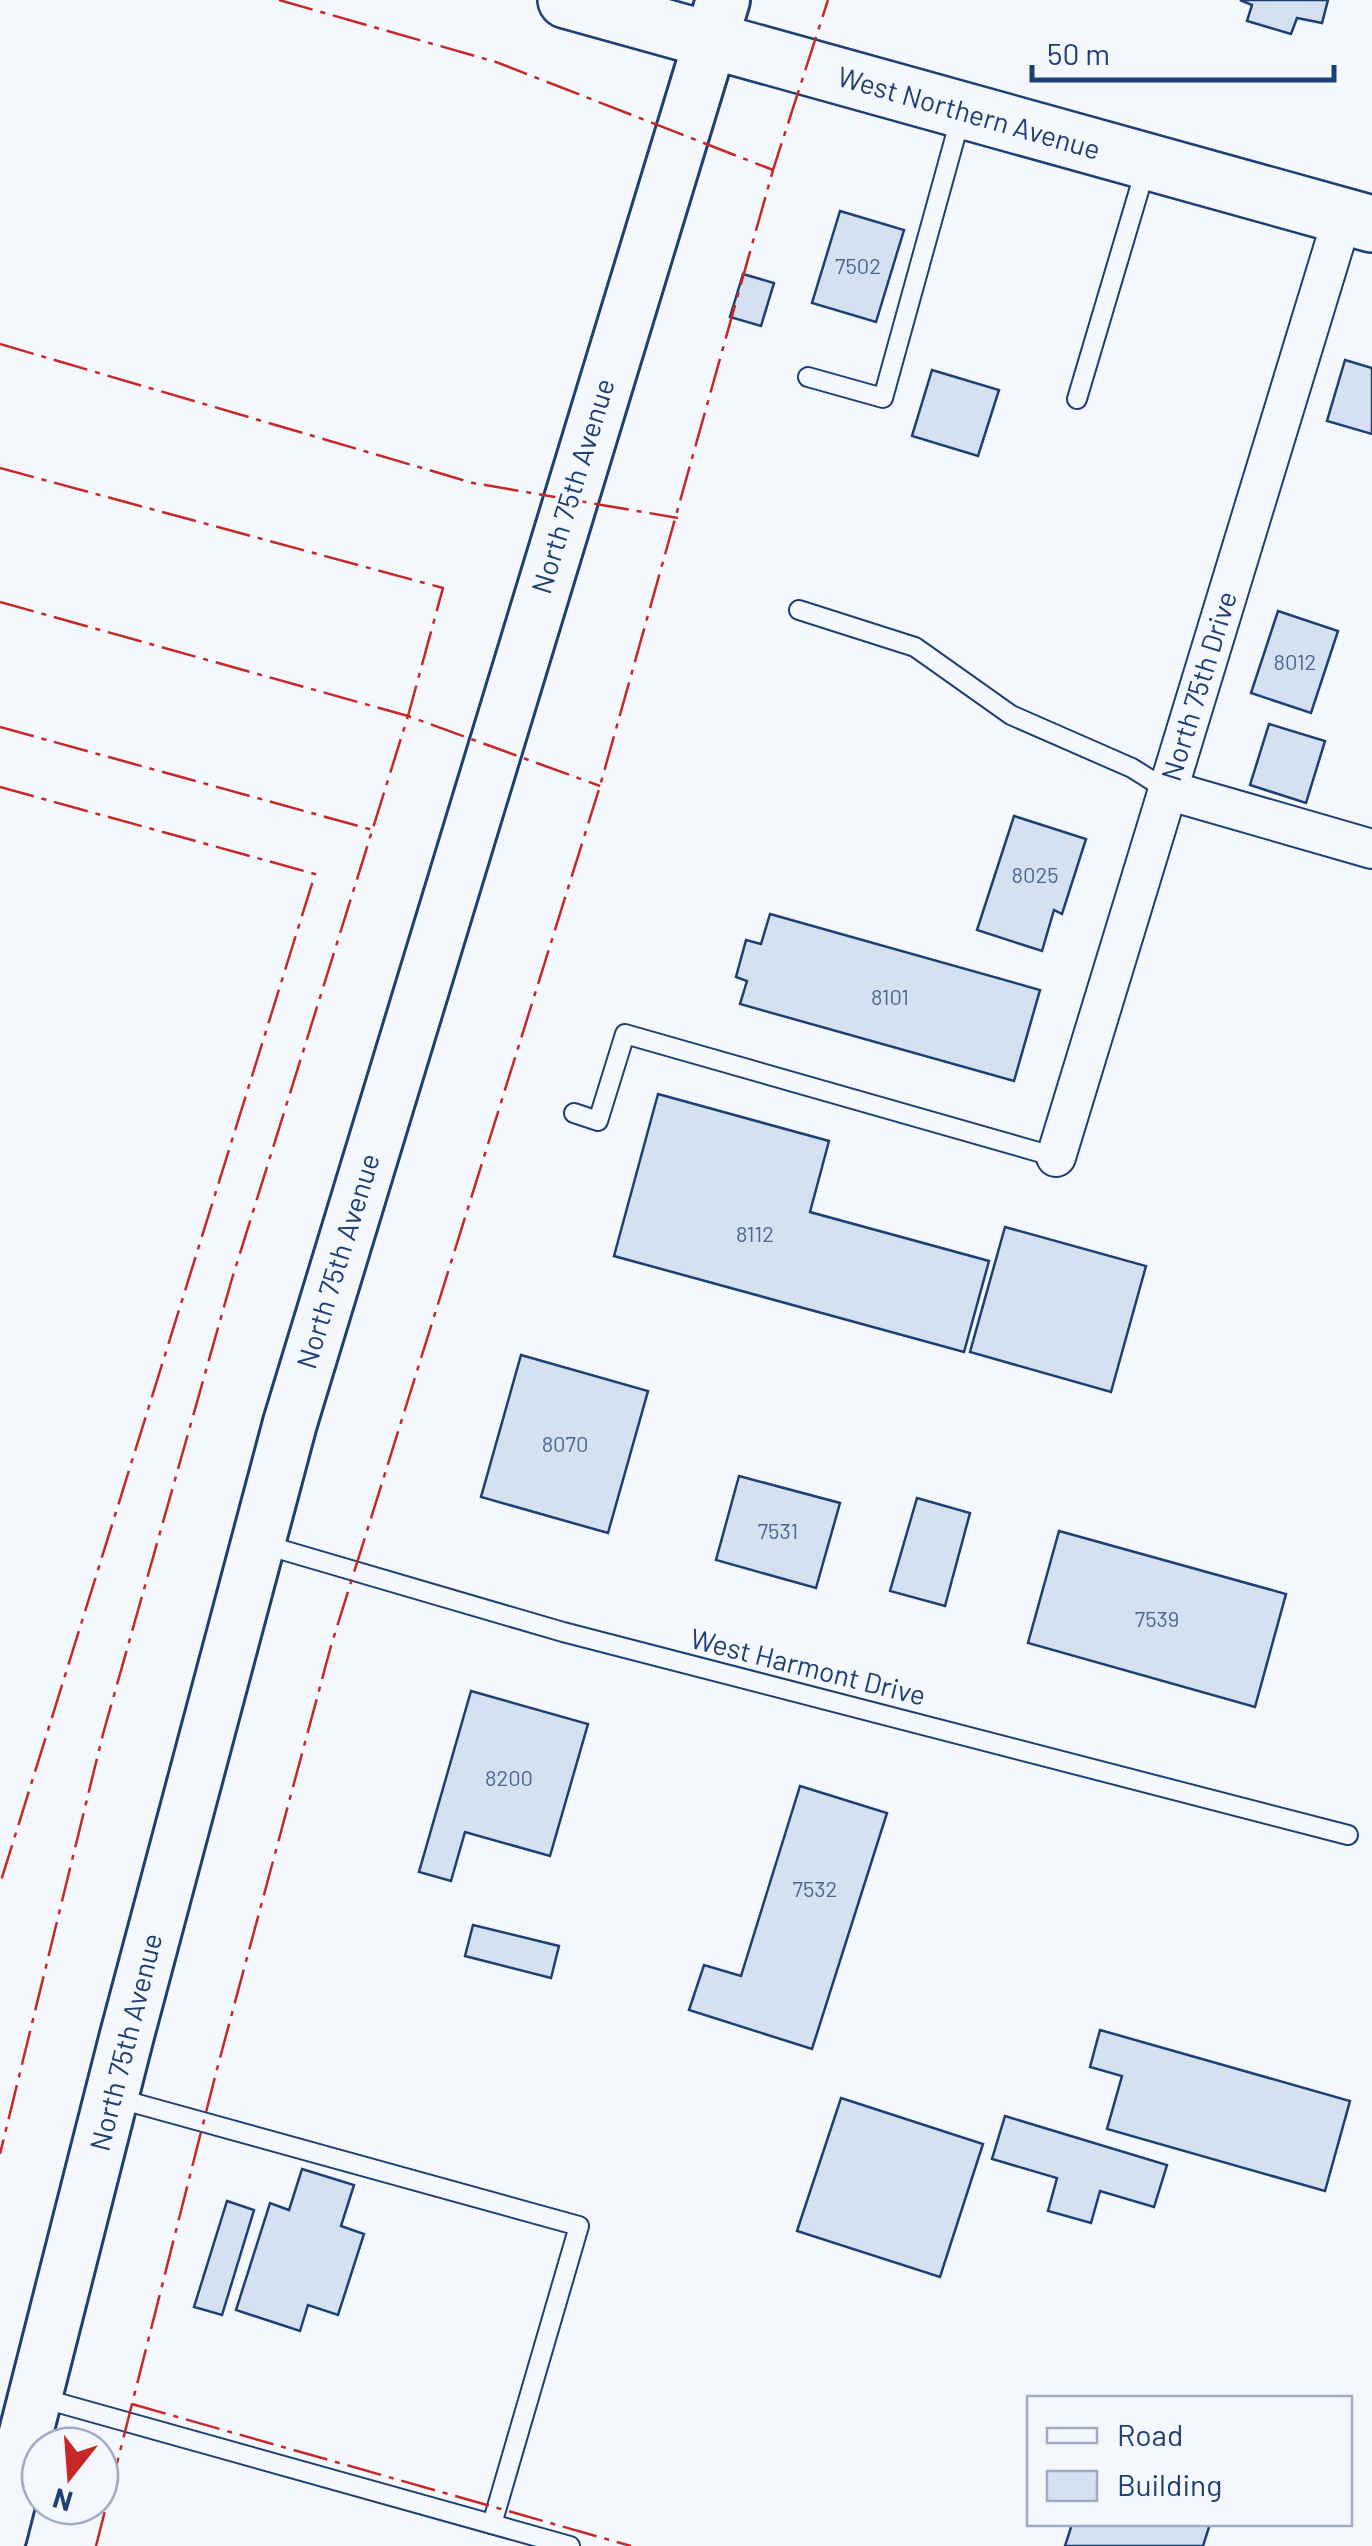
<svg xmlns="http://www.w3.org/2000/svg" width="1372" height="2546" font-family="Barlow,sans-serif">
	<style>
		.building { fill: #d5e0f0; stroke: #1d3f73; stroke-width: 2.5 }
		.lines { fill: none; stroke-linecap: round; stroke-linejoin: round }
		.service-casing { stroke: #1d3f73; stroke-width: 22 }
		.minor-casing { stroke: #1d3f73; stroke-width: 42 }
		.secondary-casing { stroke: #1d3f73; stroke-width: 58 }
		.primary-casing { stroke: #1d3f73; stroke-width: 60 }
		.service { stroke: #f4f7fb; stroke-width: 18 }
		.minor { stroke: #f4f7fb; stroke-width: 38 }
		.secondary { stroke: #f4f7fb; stroke-width: 52 }
		.primary { stroke: #f4f7fb; stroke-width: 55 }
		.power { stroke: #c62828; stroke-width: 2.5; stroke-dasharray: 35 8 5 8; stroke-linecap: butt }
		.labels { text-anchor: middle; stroke-width: 8; stroke-linejoin: round; paint-order: stroke }
		.number-label { font-size: 22px; fill: #4b6792 }
		.street-label { font-size: 28px; fill: #1d3f73; stroke: #f4f7fb }
	</style>
	<rect width="100%" height="100%" fill="#f4f7fb"/>
	<g class="building">
		<polygon points="1240,0 1328,0 1322,23 1297,18 1291,34 1247,21 1252,5"/>
		<polygon points="840,211 904,230 876,322 812,303"/>
		<polygon points="743,274 774,283 761,326 730,317"/>
		<polygon points="1345,360 1372,368 1372,434 1327,421"/>
		<polygon points="932,370 999,390 978,456 912,436"/>
		<polygon points="1278,611 1338,631 1311,713 1251,693"/>
		<polygon points="1269,724 1325,741 1306,803 1250,785"/>
		<polygon points="1014,816 1086,839 1062,914 1054,910 1042,951 977,930"/>
		<polygon points="770,914 1040,990 1014,1081 740,1004 747,981 736,977 746,940 761,944"/>
		<polygon points="658,1094 829,1141 810,1212 989,1261 964,1352 614,1256"/>
		<polygon points="1005,1227 1146,1266 1111,1392 970,1352"/>
		<polygon points="521,1355 648,1391 608,1533 481,1497"/>
		<polygon points="739,1476 840,1503 816,1588 716,1560"/>
		<polygon points="917,1498 970,1513 945,1606 890,1591"/>
		<polygon points="1059,1531 1286,1594 1255,1707 1028,1643"/>
		<polygon points="471,1691 588,1724 550,1856 465,1832 451,1881 419,1872"/>
		<polygon points="800,1786 887,1813 812,2049 689,2010 704,1965 741,1976"/>
		<polygon points="473,1925 559,1946 551,1978 465,1956"/>
		<polygon points="1100,2030 1350,2101 1325,2191 1107,2129 1122,2076 1090,2067"/>
		<polygon points="841,2098 983,2144 940,2277 797,2231"/>
		<polygon points="1005,2116 1167,2165 1154,2207 1100,2191 1091,2223 1048,2211 1057,2178 992,2159"/>
		<polygon points="302,2169 354,2185 341,2226 364,2234 338,2315 308,2305 300,2331 236,2310 270,2203 289,2210"/>
		<polygon points="227,2201 254,2210 222,2315 194,2307"/>
		<polygon points="1072,2524 1210,2524 1203,2546 1065,2546"/>
	</g>
	<g class="lines">
		<g class="service-casing">
			<g id="service">
				<polyline points="808,377 883,398 961,116"/>
				<polyline points="1077,399 1146,167"/>
				<polyline points="799,610 915,647 1011,715 1132,768 1167,790"/>
				<polyline points="574,1113 598,1121 625,1034 1056,1157"/>
				<polyline points="262,1544 563,1632 1348,1835"/>
				<polyline points="116,2098 579,2226 492,2524"/>
				<polyline points="41,2398 570,2546"/>
			</g>
		</g>
		<g class="minor-casing">
			<g id="minor">
				<polyline points="1167,790 1372,849"/>
				<polyline points="1056,1157 1343,216"/>
			</g>
		</g>
		<g class="secondary-casing">
			<polyline id="secondary" points="0,2535 126,2039 290,1423 723,0"/>
		</g>
		<g class="primary-casing">
			<polyline id="primary" points="566,0 1372,224"/>
		</g>
		<use href="#service" class="service"/>
		<use href="#minor" class="minor"/>
		<use href="#secondary" class="secondary"/>
		<use href="#primary" class="primary"/>
		<g class="power">
			<polyline points="279,0 496,62 773,170"/>
			<polyline points="0,344 473,483 678,518"/>
			<polyline points="0,468 443,588 408,716 231,1282 103,1734 0,2154"/>
			<polyline points="0,602 408,716 600,786"/>
			<polyline points="0,727 373,830"/>
			<polyline points="0,787 315,874 0,1884"/>
			<polyline points="132,2404 631,2546"/>
			<polyline points="96,2546 217,2069 331,1646 600,786 773,170 828,0"/>
		</g>
	</g>
	<g class="labels">
		<g class="number-label">
			<text x="858" y="274">7502</text>
			<text x="1295" y="670">8012</text>
			<text x="1035" y="883">8025</text>
			<text x="890" y="1005">8101</text>
			<text x="755" y="1242">8112</text>
			<text x="565" y="1452">8070</text>
			<text x="778" y="1539">7531</text>
			<text x="1157" y="1627">7539</text>
			<text x="509" y="1786">8200</text>
			<text x="815" y="1897">7532</text>
		</g>
		<g class="street-label">
			<text transform="translate(969 113) rotate(16)" y="10">West Northern Avenue</text>
			<text transform="translate(573 486) rotate(-73)" y="10">North 75th Avenue</text>
			<text transform="translate(1199 686) rotate(-73)" y="10">North 75th Drive</text>
			<text transform="translate(338 1261) rotate(-73)" y="10">North 75th Avenue</text>
			<text transform="translate(808 1667) rotate(14)" y="10">West Harmont Drive</text>
			<text transform="translate(126 2042) rotate(-76)" y="10">North 75th Avenue</text>
		</g>
	</g>
	<rect x="1027" y="2396" width="325" height="130" fill="#f4f7fb" stroke="#9eadc5" stroke-width="2.5"/>
	<rect x="1047" y="2428" width="50" height="15" fill="#f4f7fb" stroke="#9eadc5" stroke-width="2.5"/>
	<text x="1117" y="2446" font-size="30" fill="#1d3f73">Road</text>
	<rect x="1047" y="2471" width="50" height="30" fill="#d5e0f0" stroke="#9eadc5" stroke-width="2.5"/>
	<text x="1117" y="2496" font-size="30" fill="#1d3f73">Building</text>
	<g transform="translate(70 2476) rotate(197)"><circle r="48" fill="#f4f7fb" stroke="#9eadc5" stroke-width="2.5"/>
	<path d="M0-8L18 38L0 25L-18 38Z" fill="#c62828"/>
	<text y="-15" font-size="28" font-weight="bold" text-anchor="middle" fill="#1d3f73">N</text>
	</g>
	<path d="M1032 65v15h302v-15" fill="none" stroke="#1d3f73" stroke-width="5"/>
	<text x="1047" y="65" font-size="30" fill="#1d3f73" stroke="#f4f7fb" stroke-width="8" paint-order="stroke">50 m</text>
</svg>
